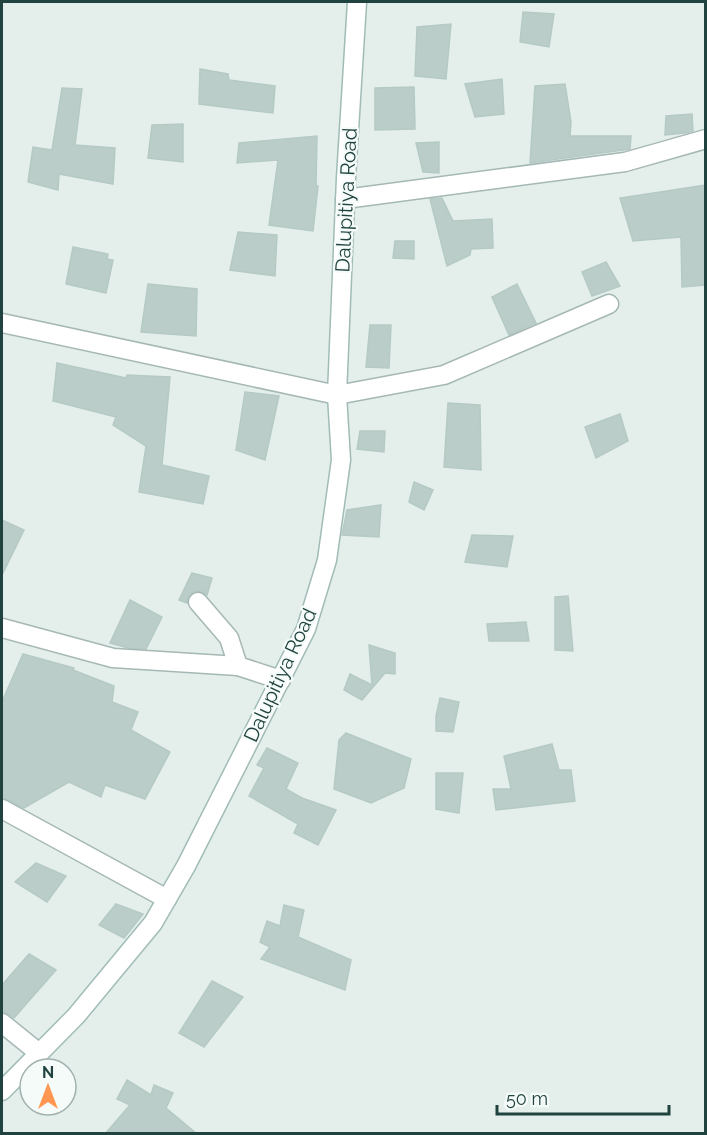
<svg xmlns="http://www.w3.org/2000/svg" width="707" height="1135" font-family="Raleway,sans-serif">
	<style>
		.building { fill: #bbcdc8; stroke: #b5cac4; stroke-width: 1.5 }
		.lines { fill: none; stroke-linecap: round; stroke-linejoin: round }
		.street-casing { stroke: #a5b8b5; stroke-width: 21 }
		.secondary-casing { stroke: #a1bcb7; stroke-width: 21 }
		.street { stroke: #fff; stroke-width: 18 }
		.secondary { stroke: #fff; stroke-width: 18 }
		.labels { text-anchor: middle; stroke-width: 4.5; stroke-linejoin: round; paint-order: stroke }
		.street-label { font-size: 20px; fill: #20433f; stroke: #f5fbf9 }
	</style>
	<rect width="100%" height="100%" fill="#e4efec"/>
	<g class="building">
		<polygon points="523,12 554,14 549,47 520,42"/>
		<polygon points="451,24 446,79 415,76 417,27"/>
		<polygon points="200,69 228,74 229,80 275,86 273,113 199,104"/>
		<polygon points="502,79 504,114 475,117 465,84"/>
		<polygon points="565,84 571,122 570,136 631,136 630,149 530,163 535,86"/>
		<polygon points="414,87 415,129 375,130 375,88"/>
		<polygon points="62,88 82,89 75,145 115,148 113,184 59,174 58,190 28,182 33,147 52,150"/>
		<polygon points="692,114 693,131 685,133 665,135 666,116"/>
		<polygon points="183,124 183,162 148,158 152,125"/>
		<polygon points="317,136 316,186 318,186 313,231 269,225 278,160 237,163 239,143"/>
		<polygon points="439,142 439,173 423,172 416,143"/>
		<polygon points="705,185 705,285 682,287 681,237 633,241 620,198"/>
		<polygon points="442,198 453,221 492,219 493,248 471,249 470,255 447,266 430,199"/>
		<polygon points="238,232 277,235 275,276 230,270"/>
		<polygon points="395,241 414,241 414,259 393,258"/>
		<polygon points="73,247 108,254 107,259 113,260 106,293 66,284"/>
		<polygon points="606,262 620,286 592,296 582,272"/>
		<polygon points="148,284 197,289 196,336 141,332"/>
		<polygon points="517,284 536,323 509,335 492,297"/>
		<polygon points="370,325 391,325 389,368 366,367"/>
		<polygon points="57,363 126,378 127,375 170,377 162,465 209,476 203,504 139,492 146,446 113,425 116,417 53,401"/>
		<polygon points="245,392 279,396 265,460 236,450"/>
		<polygon points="448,403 480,405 481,470 444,467"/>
		<polygon points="620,414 628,441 596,458 585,427"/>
		<polygon points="360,431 385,431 384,452 357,449"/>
		<polygon points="414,482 433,490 424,510 409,502"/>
		<polygon points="381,505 379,537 342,535 347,510"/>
		<polygon points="2,520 24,530 2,575"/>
		<polygon points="472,535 513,536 507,567 465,562"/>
		<polygon points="192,573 212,578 207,595 202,592 196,591 190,594 188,598 187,603 179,600"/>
		<polygon points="568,596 573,651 555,650 555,597"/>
		<polygon points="130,600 162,617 146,649 128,648 110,643"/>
		<polygon points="526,622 529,641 489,641 487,624"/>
		<polygon points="369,645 395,653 395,674 385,673 362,700 344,690 350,674 372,685"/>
		<polygon points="23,654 74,668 73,670 114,686 112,702 138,712 131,730 170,752 145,799 105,785 101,797 69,782 24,808 2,797 2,702"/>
		<polygon points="440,698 459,702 453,732 436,731 436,716"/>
		<polygon points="346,733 411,759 404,788 371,803 334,789 339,740"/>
		<polygon points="552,744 559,770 571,770 575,801 496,810 493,789 511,789 504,756"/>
		<polygon points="267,748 298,763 286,789 302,798 336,810 318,845 294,833 298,824 249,796 264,768 257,765"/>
		<polygon points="436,773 463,773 459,813 436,809"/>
		<polygon points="36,863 66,876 47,902 15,882"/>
		<polygon points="116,904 143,914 124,938 99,925"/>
		<polygon points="284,905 304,910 298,937 351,960 345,990 261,959 270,947 260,942 267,921 280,926"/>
		<polygon points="29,954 56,970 14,1018 9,1014 2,1012 2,985"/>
		<polygon points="212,981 243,997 204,1047 179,1033"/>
		<polygon points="127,1080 151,1095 154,1085 173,1093 166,1108 197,1134 105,1134 130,1105 117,1099"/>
	</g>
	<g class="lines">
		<g class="street-casing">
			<g id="street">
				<polyline points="345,199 625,162 706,139"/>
				<polyline points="2,323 337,395 444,375 609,304"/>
				<polyline points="198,602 229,638 238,666"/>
				<polyline points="2,628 113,658 238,666 281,680"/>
				<polyline points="2,809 167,899"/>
				<polyline points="2,1023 39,1053"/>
			</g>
		</g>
		<g class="secondary-casing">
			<polyline id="secondary" points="2,1091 76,1016 153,923 186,866 306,629 327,560 341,460 337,395 346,178 357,2"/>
		</g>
		<use href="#street" class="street"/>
		<use href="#secondary" class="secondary"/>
	</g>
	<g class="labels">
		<g class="street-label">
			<text transform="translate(346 200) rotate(-87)" y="7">Dalupitiya Road</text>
			<text transform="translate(280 675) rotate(-65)" y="7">Dalupitiya Road</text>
		</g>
	</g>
	<rect width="707" height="1135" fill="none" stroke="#20433f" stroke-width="6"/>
	<g transform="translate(48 1087)"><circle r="28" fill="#f5fbf9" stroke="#a0b1af" stroke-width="1.5"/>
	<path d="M0-4.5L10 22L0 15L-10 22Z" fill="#ff9752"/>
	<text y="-9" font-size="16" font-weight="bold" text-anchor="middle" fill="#20433f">N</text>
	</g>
	<path d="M497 1105v9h172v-9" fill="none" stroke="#20433f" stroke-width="3"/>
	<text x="506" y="1105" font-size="18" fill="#20433f" stroke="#f5fbf9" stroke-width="4.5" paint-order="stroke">50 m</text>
</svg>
